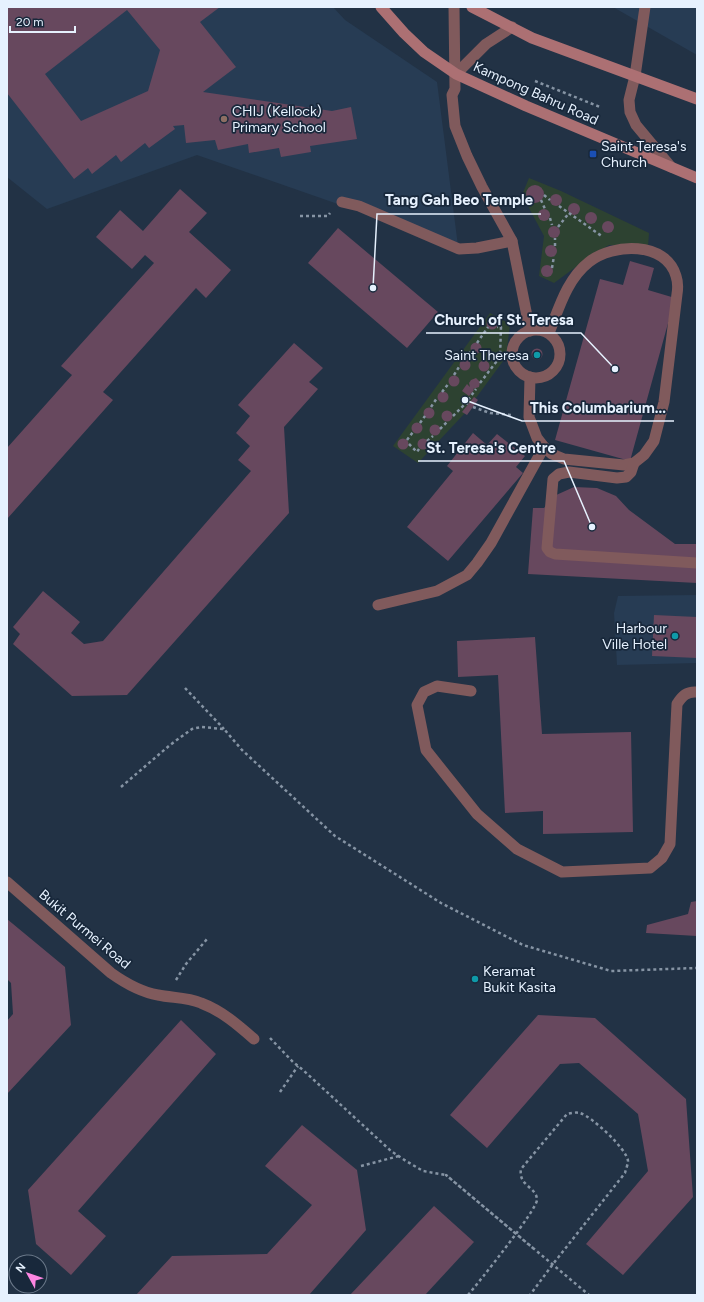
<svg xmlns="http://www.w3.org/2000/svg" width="704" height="1302" font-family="Figtree,sans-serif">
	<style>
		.built { fill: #273c54 }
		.green { fill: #2d4231 }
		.building { fill: #67485e; fill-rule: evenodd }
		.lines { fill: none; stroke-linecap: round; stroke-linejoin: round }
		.path { stroke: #8694a4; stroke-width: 2.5; stroke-dasharray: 3 3; stroke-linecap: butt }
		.service { stroke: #805a5c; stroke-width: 11 }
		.minor { stroke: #805a5c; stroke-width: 11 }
		.secondary { stroke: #ac7073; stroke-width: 11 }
		.education-dot { fill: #8d6e63; stroke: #18283b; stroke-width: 1.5 }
		.transit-dot { fill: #1a4fb4; stroke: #18283b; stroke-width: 1.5 }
		.culture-dot { fill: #0f9aa8; stroke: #18283b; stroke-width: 1.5 }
		.labels { text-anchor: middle; stroke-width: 3.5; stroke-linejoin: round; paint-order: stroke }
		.street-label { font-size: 14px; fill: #e6f1fe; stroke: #18283b }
		.poi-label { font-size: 14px; fill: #e6f1fe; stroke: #18283b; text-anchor: start }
		.leader { fill: none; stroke: #e6f1fe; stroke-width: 1.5 }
		.callout-dot { fill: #e6f1fe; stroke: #18283b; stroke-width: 1.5 }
		.callout-label { font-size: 15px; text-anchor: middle; font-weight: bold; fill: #e6f1fe; stroke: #18283b; stroke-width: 3.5; stroke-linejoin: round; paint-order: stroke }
	</style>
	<rect width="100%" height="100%" fill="#223245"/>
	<g class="built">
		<polygon points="7,7 333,7 345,20 437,82 458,246 197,155 47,209 7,177"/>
		<polygon points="613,7 697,7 697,55"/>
		<polygon points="697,595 697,663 617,665 614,613 618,596"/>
	</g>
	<g class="green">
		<polygon points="529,178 561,191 649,233 648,247 609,245 588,258 554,283 539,276 544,236 522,195"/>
		<polygon points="490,313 510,324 506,357 465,413 418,463 393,446"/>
	</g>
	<g class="building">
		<path d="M7,7H220L200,22L236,67L203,92L332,111L351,107L357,139L310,146L311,152L281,157L279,148L249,153L248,144L218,150L215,140L186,143L184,125L173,126L175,129L149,148L145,143L121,162L116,155L92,174L88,168L74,179L7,93ZM127,10L160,50L148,91L81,121L45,74Z"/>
		<circle cx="535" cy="194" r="9"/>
		<polygon points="180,189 207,213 189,232 231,270 206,298 196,288 103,392 113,400 7,519 7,448 72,375 61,366 154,263 145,255 132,269 96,237 120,210 143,231"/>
		<circle cx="556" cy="200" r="6"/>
		<circle cx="574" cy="209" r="6"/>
		<circle cx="544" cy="215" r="6"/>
		<circle cx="591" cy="218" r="6"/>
		<circle cx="608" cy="227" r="6"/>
		<circle cx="554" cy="232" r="6"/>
		<polygon points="338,228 438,312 407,348 308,263"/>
		<circle cx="551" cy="251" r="6"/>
		<polygon points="630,261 654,268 648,290 675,298 630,461 555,440 600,279 623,285"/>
		<circle cx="547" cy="271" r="6"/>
		<circle cx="492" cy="324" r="5.5"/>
		<circle cx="476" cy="348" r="5.5"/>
		<polygon points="294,343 323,368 309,382 318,389 284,427 289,513 127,695 72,696 13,644 20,634 13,627 43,591 80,622 71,633 84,644 103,641 251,471 238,460 250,446 236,433 250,416 238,405"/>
		<circle cx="537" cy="354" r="5.5"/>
		<circle cx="465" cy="365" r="5.5"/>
		<circle cx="484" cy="366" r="5.5"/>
		<circle cx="454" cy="381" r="5.5"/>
		<polygon points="476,378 480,382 479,387 473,389 474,390 469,396 462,391 467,384 470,387 469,383 471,380"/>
		<circle cx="443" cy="397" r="5.5"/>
		<polygon points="474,397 478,400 467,415 462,412"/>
		<circle cx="429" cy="413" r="5.5"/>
		<circle cx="447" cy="416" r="5.5"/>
		<circle cx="417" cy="428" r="5.5"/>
		<circle cx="435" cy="430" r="5.5"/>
		<polygon points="473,433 487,445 497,434 525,456 516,467 523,473 448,561 407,527 453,471 447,466"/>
		<circle cx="423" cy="444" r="5.5"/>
		<circle cx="403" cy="444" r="5.5"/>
		<polygon points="574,487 597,488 616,496 629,510 675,544 697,544 697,583 528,574 533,508 544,508 554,496"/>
		<polygon points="654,615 697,617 697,658 652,656"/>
		<polygon points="535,637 542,734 631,732 633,832 543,834 543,811 505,813 498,675 458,677 457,641"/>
		<polygon points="697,901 697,936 646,933 647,925 688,914 691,902"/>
		<polygon points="7,919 65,967 71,1025 7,1094 7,1021 13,1014 11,983 7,979"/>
		<polygon points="538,1015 595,1018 686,1099 693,1197 623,1275 586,1244 648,1171 638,1114 579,1063 560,1064 487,1148 450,1115"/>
		<polygon points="181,1020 216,1054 78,1211 106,1236 71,1275 36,1244 28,1190"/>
		<polygon points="302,1125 357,1170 366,1230 309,1295 136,1295 172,1256 267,1254 312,1205 265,1166"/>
		<polygon points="434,1206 474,1242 425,1295 350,1295"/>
	</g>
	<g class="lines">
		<g class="path">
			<polyline points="535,81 600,107"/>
			<polyline points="544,195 550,200"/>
			<polyline points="541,200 545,209"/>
			<polyline points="559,206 603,237"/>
			<polyline points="300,216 328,216 330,213"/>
			<polyline points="550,218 552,225"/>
			<polyline points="558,227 569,213"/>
			<polyline points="555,246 555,238"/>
			<polyline points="552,268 554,256"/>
			<polyline points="477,343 488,327"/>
			<polyline points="465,359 471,351"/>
			<polyline points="454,375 459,367"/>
			<polyline points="480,383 500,357 501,327 497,327"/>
			<polyline points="442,392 449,383"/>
			<polyline points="468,404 466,403 476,389"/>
			<polyline points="431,407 437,398"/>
			<polyline points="473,407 490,413 512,415"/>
			<polyline points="453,416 466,403"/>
			<polyline points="420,423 425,416"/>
			<polyline points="440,429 447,422"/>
			<polyline points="407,440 413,432"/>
			<polyline points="427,441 433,436"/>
			<polyline points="409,444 417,452 419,449"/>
			<polyline points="185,688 224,729"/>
			<polyline points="121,787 170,745 192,729 201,727 224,729 242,750 335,836 441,903 523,945 611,971 697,968"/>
			<polyline points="176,980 186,964 207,939"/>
			<polyline points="270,1038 293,1062 303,1070 391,1151 406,1161 423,1171 446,1175"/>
			<polyline points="280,1092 298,1066"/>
			<polyline points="361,1166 399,1156"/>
			<polyline points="534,1249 446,1175 589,1295"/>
			<path d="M468,1295C479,1282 536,1211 537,1200C537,1187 518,1186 521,1169L567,1114C571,1113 576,1112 580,1113C591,1116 627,1149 628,1161C628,1164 626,1169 625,1173L553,1264L530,1295"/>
		</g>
		<g class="service">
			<polyline points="454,7 455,89 452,95 455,126 467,156 482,187 512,241 530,331"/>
			<polyline points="645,7 635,76 629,100 630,112 636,125 671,167"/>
			<polyline points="456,74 486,44 512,27"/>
			<polyline points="342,202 359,206 459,249 477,248 512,241"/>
			<circle cx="536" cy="354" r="24"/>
			<path d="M530,377L529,417L537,438L544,447L552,454L564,459L624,465L634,463L644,455L654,441L664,402L677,294C678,288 678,282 676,276C666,241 613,243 589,262C567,279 559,308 549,333"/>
			<polyline points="634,463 631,472 626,477 617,478 569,472 559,474 553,479 547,548 550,552 555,554 697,563"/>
			<polyline points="378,605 437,591 467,575 477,563 491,543 544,447"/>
			<path d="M471,691L437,686L424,692L417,705L426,750L477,814L517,849L562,872L650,868L662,858L670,844L677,704C682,696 687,691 697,692"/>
		</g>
		<path class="minor" d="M7,882L111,973C125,983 141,992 158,995C172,998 187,997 201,1003C222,1011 238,1025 254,1039"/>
		<g class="secondary">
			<polyline points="381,7 404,33 424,52 456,74 526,106 697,178"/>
			<polyline points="472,7 532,38 697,99"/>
		</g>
	</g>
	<circle class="education-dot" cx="224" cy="119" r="4"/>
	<rect class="transit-dot" x="589" y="150" width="8" height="8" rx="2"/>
	<g class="culture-dot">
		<circle cx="537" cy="355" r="4"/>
		<circle cx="675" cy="636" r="4"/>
		<circle cx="475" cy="979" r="4"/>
	</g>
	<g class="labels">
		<g class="street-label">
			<text transform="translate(536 93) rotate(24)" y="5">Kampong Bahru Road</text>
			<text transform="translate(85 929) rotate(40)" y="5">Bukit Purmei Road</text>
		</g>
		<g class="poi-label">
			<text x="232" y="116">CHIJ (Kellock)<tspan x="232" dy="16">Primary School</tspan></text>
			<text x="601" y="151">Saint Teresa's<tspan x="601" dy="16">Church</tspan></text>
			<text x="529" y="360" text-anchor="end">Saint Theresa</text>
			<text x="667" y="633" text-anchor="end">Harbour<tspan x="667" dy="16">Ville Hotel</tspan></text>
			<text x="483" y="976">Keramat<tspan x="483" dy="16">Bukit Kasita</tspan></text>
		</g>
	</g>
	<path class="leader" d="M373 288L377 214H541M615 369L581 333H426M465 400L522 421H674M592 527L564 461H418"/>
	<g class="callout-dot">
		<circle cx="373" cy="288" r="4"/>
		<circle cx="615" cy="369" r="4"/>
		<circle cx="465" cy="400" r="4"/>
		<circle cx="592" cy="527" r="4"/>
	</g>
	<g class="callout-label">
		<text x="459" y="205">Tang Gah Beo Temple</text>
		<text x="504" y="325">Church of St. Teresa</text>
		<text x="598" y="413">This Columbarium...</text>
		<text x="491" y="453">St. Teresa's Centre</text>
	</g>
	<rect width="704" height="1302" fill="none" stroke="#e6f1fe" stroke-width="16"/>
	<g transform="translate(28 1274) rotate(310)"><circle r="19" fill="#18283b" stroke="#6a7889"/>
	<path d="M0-3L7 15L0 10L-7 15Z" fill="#fd86e2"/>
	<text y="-6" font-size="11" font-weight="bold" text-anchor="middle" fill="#e6f1fe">N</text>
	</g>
	<path d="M10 26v6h65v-6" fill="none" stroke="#e6f1fe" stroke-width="2"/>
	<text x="16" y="26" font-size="12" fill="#e6f1fe" stroke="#18283b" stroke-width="3" paint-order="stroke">20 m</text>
</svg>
